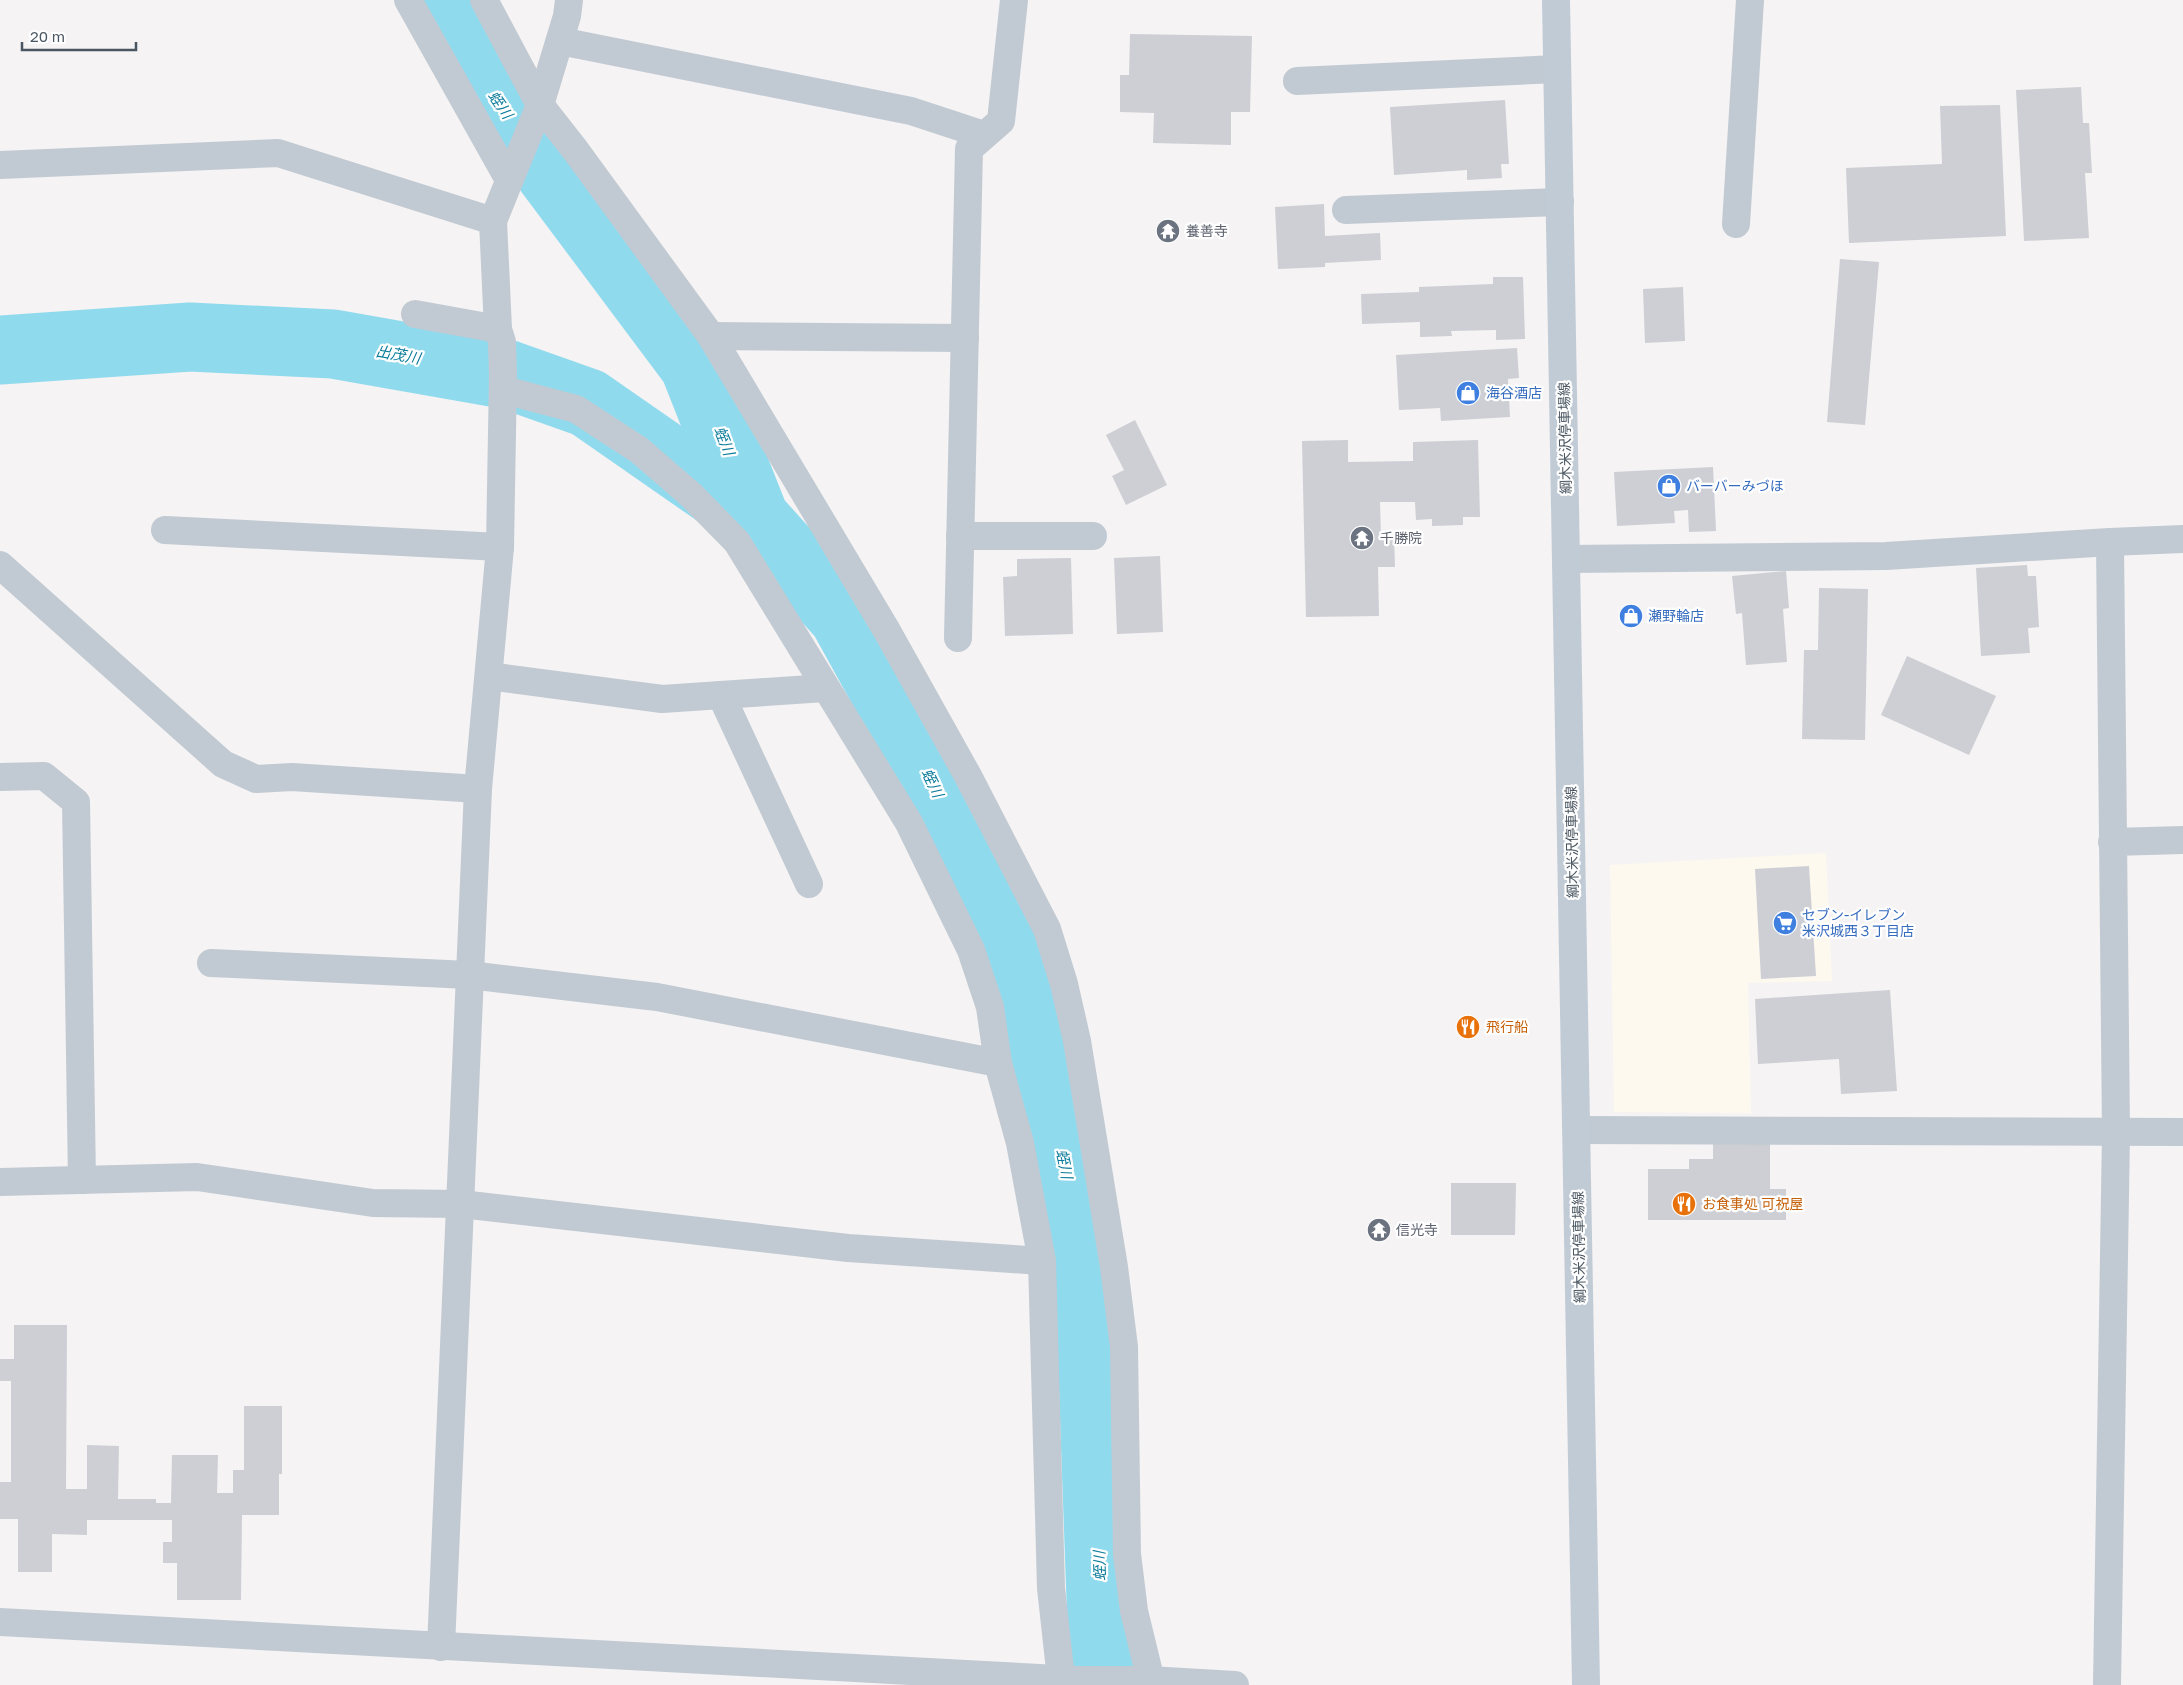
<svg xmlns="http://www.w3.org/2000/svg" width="2183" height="1685" font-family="'Golos Text','Noto Sans JP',sans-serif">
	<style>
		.commercial { fill: #fdf9ef }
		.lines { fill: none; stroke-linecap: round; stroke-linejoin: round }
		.river { stroke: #90daee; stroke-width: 69 }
		.building { fill: #cdcfd5 }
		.street { stroke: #c1cad2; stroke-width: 28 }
		.secondary { stroke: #c1cbd6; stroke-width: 28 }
		.labels { text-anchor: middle; stroke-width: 4.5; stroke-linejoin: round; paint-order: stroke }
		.worship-label { font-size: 14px; fill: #5b616d; stroke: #fff; text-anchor: start }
		.shop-label { font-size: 14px; fill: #366cbe; stroke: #fff; text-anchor: start }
		.street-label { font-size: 14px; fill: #4a5661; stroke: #fff }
		.food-label { font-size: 14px; fill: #c56008; stroke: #fff; text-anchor: start }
		.water-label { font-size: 15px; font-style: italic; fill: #0c7c9b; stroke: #fff }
	</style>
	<rect width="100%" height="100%" fill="#f5f3f3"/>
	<polygon class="commercial" points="1826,853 1832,981 1748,983 1751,1113 1614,1112 1610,865"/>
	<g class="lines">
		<g class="river">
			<polyline points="443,0 492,95 694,365 755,519 843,616 908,734 966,855 1031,1004 1070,1192 1093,1376 1103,1656 1114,1685"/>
			<polyline points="0,350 190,337 333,344 509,375 588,403 755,519"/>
		</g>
	</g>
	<g class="building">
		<polygon points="1130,34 1252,36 1250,112 1231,112 1231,145 1153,143 1154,113 1120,112 1120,75 1129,75"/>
		<polygon points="2081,87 2083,123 2089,123 2092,173 2085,173 2089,238 2024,241 2016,90"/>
		<polygon points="1505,100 1509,164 1501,164 1502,178 1467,180 1467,170 1394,175 1390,107"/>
		<polygon points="2000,105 2006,236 1849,243 1846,168 1942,164 1940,106"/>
		<polygon points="1324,204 1325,236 1380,233 1381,260 1325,263 1325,267 1278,269 1275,207"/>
		<polygon points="1840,259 1879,262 1865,425 1827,422"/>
		<polygon points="1493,277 1523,277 1525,339 1496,340 1496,330 1451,331 1452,336 1420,337 1420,322 1362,324 1361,294 1419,292 1419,287 1493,284"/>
		<polygon points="1683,287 1685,341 1645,343 1643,289"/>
		<polygon points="1517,348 1519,378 1508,379 1510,417 1441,421 1440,408 1399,410 1396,355"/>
		<polygon points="1135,420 1167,485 1126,505 1112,476 1124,470 1106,435"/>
		<polygon points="1348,440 1348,462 1413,461 1413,442 1478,440 1480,517 1463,517 1463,525 1432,526 1432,519 1416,520 1415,502 1380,502 1381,537 1394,536 1395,567 1378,567 1379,616 1306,617 1302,441"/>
		<polygon points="1713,467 1716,531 1689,532 1688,510 1674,511 1675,523 1617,526 1614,472"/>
		<polygon points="1160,556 1163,632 1117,634 1114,558"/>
		<polygon points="1071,558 1073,634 1005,636 1003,577 1017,576 1017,559"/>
		<polygon points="2027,565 2028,576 2036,576 2039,627 2028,628 2030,653 1981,656 1976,568"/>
		<polygon points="1786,571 1789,608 1783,609 1787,662 1746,665 1742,613 1736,614 1732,576"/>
		<polygon points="1819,588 1868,589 1865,740 1802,739 1804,650 1818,650"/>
		<polygon points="1907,656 1996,696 1969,755 1881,715"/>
		<polygon points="1809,866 1816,976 1761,979 1755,869"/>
		<polygon points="1890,990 1897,1091 1841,1094 1839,1059 1758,1064 1755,999"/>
		<polygon points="1713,1142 1770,1142 1770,1189 1786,1189 1786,1220 1648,1220 1648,1169 1689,1169 1689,1159 1713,1159"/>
		<polygon points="1451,1183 1516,1183 1515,1235 1451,1235"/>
		<polygon points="14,1325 67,1325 66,1489 87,1489 87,1445 119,1446 118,1499 156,1499 156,1503 171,1503 172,1455 218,1455 217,1493 233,1493 233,1470 244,1470 244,1406 282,1406 282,1474 279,1474 279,1515 242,1515 241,1600 177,1600 177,1563 163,1563 163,1542 172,1542 172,1520 87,1520 87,1535 52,1534 52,1572 18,1572 18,1519 0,1519 0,1482 11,1482 11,1381 0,1381 0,1359 14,1359"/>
	</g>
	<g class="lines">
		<g class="street">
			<polyline points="408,0 509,180"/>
			<polyline points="484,0 540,105 576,151 711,336 887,631 968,776 1047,929 1064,984 1077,1041 1114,1267 1124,1347 1127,1554 1134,1611 1152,1685"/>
			<polyline points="560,41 911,111 984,135"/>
			<polyline points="1297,81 1557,69"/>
			<polyline points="0,165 278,153 493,221"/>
			<polyline points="1346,210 1560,202"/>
			<polyline points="1736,224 1750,0"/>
			<polyline points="415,314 498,329"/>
			<polyline points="711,336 965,338"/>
			<polyline points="504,390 576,409 639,450 691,495 737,542 909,823 971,950 990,1007 998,1063 1020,1143 1042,1261 1051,1588 1061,1679 1064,1685"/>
			<polyline points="165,530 500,547"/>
			<polyline points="960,536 1093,536"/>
			<polyline points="1567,559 1886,556 2110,542 2183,539"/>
			<polyline points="0,565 223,764 256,779 292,777 478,789"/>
			<polyline points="958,638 969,149 1001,121 1014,0"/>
			<polyline points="489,676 662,699 825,688"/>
			<polyline points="721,695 809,884"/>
			<polyline points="0,777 44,776 76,802 82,1180"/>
			<polyline points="2112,842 2183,840"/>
			<polyline points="211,963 469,975 657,997 998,1063"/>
			<polyline points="1577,1130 2183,1132"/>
			<polyline points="0,1182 197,1177 373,1203 461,1204 848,1248 1042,1261"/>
			<polyline points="0,1622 1077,1680 1149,1680 1235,1685"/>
			<polyline points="441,1647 478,789 500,547 503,375 502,342 498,329 493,221 540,105 567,16 569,0"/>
			<polyline points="2107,1685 2116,1133 2110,542"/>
		</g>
		<polyline class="secondary" points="1556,0 1586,1685"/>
	</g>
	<defs>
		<g id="temple-disc" transform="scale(1.25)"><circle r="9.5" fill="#6b7280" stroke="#fff"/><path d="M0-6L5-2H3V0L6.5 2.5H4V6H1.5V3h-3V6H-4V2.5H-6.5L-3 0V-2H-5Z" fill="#fff"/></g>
		<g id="shop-disc" transform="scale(1.25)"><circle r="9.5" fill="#3f7fe0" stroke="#fff"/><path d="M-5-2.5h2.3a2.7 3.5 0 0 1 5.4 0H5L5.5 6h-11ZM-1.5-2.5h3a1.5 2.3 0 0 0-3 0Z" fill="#fff"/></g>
		<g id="supermarket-disc" transform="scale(1.25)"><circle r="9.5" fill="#3f7fe0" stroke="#fff"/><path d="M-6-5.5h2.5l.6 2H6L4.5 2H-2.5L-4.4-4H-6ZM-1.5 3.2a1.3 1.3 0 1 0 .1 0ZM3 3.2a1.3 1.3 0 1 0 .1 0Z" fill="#fff"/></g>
		<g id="restaurant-disc" transform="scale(1.25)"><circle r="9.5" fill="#e8710a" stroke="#fff"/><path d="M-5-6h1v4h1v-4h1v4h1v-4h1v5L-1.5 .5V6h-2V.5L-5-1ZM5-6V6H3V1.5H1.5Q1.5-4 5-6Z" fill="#fff"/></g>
	</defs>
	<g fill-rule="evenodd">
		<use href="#temple-disc" x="1168" y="231"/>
		<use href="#shop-disc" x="1468" y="393"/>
		<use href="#shop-disc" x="1669" y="486"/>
		<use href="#temple-disc" x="1362" y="538"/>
		<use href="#shop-disc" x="1631" y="616"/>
		<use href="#supermarket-disc" x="1785" y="923"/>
		<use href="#restaurant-disc" x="1468" y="1027"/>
		<use href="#restaurant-disc" x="1684" y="1204"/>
		<use href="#temple-disc" x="1379" y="1230"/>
	</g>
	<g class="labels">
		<g class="worship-label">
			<text x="1186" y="236">養善寺</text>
			<text x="1380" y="543">千勝院</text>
			<text x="1396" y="1235">信光寺</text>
		</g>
		<g class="shop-label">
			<text x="1486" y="398">海谷酒店</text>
			<text x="1686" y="491">バーバーみづほ</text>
			<text x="1648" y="621">瀬野輪店</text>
			<text x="1802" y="920">セブン-イレブン<tspan x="1802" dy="16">米沢城西３丁目店</tspan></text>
		</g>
		<g class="street-label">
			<text transform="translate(1565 438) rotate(-91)" y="5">綱木米沢停車場線</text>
			<text transform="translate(1572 842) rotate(-91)" y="5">綱木米沢停車場線</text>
			<text transform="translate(1579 1247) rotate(-91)" y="5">綱木米沢停車場線</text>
		</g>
		<g class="food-label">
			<text x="1486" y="1032">飛行船</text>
			<text x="1702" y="1209">お食事処 可祝屋</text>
		</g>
		<g class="water-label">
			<text transform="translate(500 105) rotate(55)" y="5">蛭川</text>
			<text transform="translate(398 355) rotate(10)" y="5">出茂川</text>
			<text transform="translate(724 441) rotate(68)" y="5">蛭川</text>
			<text transform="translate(932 783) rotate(64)" y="5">蛭川</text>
			<text transform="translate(1064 1164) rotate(78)" y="5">蛭川</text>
			<text transform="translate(1100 1566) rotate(-92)" y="5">蛭川</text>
		</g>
	</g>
	<path d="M22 42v8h114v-8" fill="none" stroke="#4a5661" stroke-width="2.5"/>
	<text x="30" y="42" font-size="15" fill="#4a5661" stroke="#ffffff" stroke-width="4" paint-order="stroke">20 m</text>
</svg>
